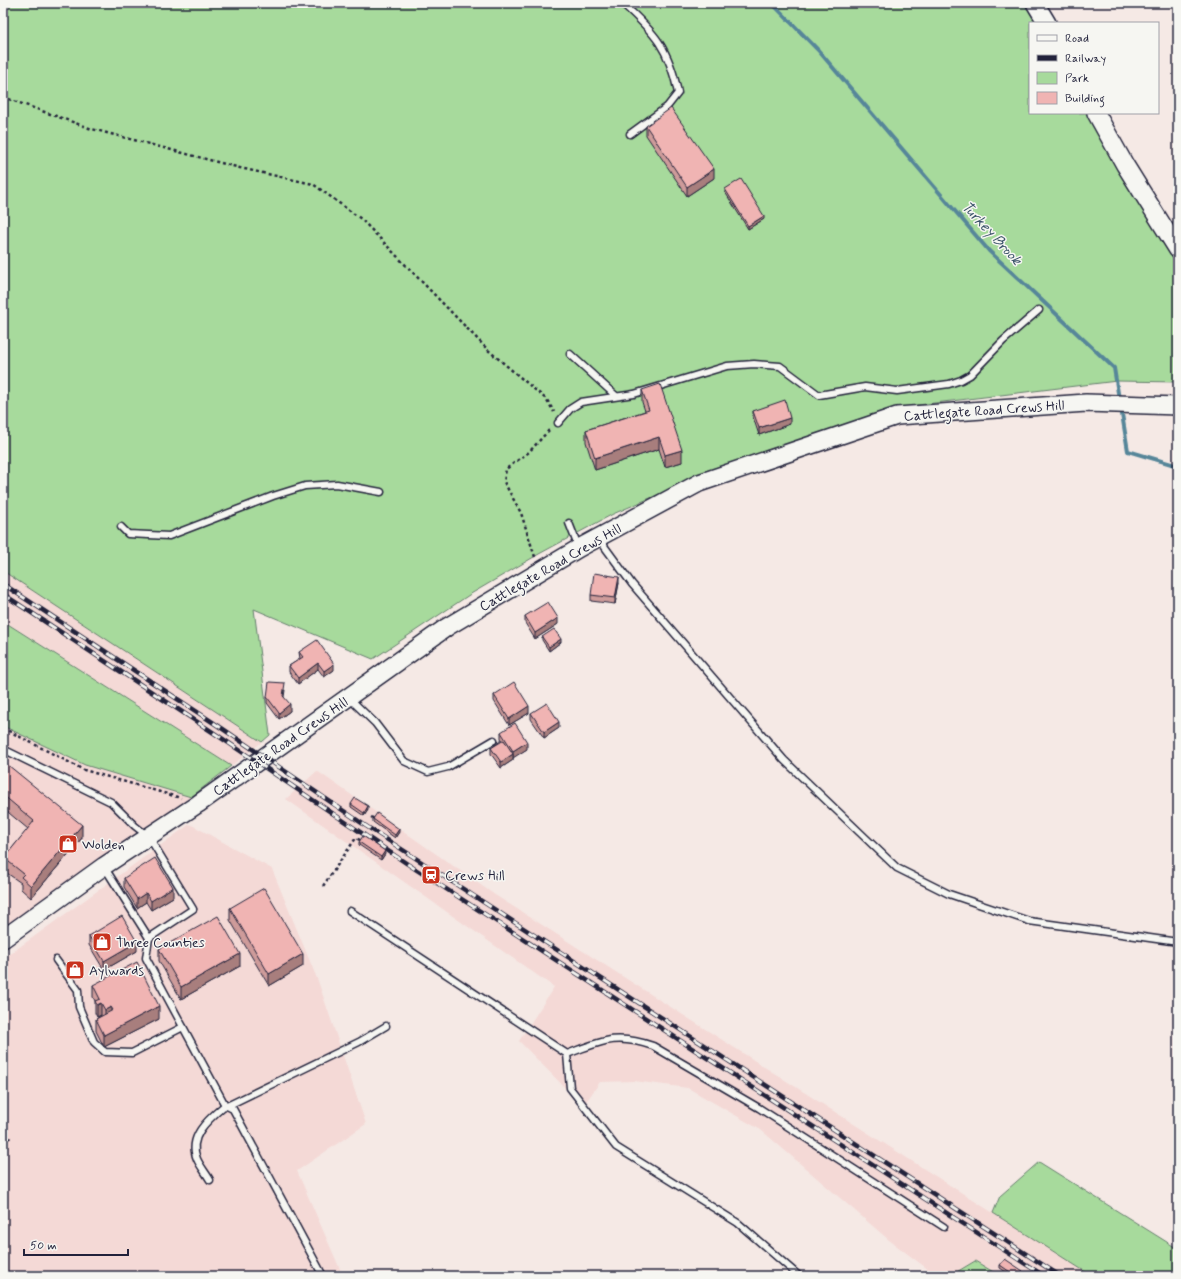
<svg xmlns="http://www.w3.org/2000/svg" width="1181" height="1279" font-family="Mynerve,sans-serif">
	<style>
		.built { fill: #f4d9d6 }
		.green { fill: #a7da9c; stroke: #647e6c }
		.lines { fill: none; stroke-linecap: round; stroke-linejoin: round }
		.stream { stroke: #578699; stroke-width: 4 }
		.lane-casing { stroke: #22223b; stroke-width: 9 }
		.secondary-casing { stroke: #22223b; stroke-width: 20 }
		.path { stroke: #22223b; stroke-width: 2.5; stroke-dasharray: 3 3; stroke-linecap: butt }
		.lane { stroke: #f6f6f2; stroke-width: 6 }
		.secondary { stroke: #f6f6f2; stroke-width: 17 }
		.rail-casing { stroke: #22223b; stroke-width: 4.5 }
		.rail { stroke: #f6f6f2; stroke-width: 3; stroke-dasharray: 9; stroke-linecap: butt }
		.wall { fill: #ce9b9a; stroke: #22223b }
		.shaded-wall { fill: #a87e7d; stroke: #22223b }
		.building { fill: #f0b4b3; stroke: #22223b }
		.labels { text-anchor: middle; stroke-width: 3; stroke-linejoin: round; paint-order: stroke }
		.street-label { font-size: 14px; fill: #22223b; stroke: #f6f6f2 }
		.poi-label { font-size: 14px; fill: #22223b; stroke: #f6f6f2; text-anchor: start }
		.water-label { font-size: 15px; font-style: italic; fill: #3c546a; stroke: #f6f6f2 }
	</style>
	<rect width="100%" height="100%" fill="#f5e9e5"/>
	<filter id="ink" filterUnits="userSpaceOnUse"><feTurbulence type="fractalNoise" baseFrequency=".025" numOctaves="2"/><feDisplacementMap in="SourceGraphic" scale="8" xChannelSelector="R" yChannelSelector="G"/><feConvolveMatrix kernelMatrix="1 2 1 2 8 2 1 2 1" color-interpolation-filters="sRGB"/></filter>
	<g filter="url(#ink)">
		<g class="built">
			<polygon points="3,571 145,664 262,742 231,766 3,621"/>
			<polygon points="3,726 85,765 191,797 3,932"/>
			<polygon points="317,771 495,895 1092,1276 1000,1276 975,1261 950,1276 937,1276 889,1240 761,1130 688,1088 634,1081 600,1082 583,1106 519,1041 554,987 286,799"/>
			<polygon points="190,824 272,869 318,981 366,1124 297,1171 343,1276 3,1276 3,959"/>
		</g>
		<g class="green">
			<polygon points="3,3 1031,3 1044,23 1030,23 1030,113 1097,113 1178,247 1178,382 1117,381 893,408 697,478 613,514 539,554 469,595 373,659 254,609 270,735 262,742 3,571"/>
			<polygon points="3,621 231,766 191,797 85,765 3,726"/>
			<polygon points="1039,1162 1178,1249 1178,1276 1092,1276 993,1213 1000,1196"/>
			<polygon points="975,1261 1000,1276 950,1276"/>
		</g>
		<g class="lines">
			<g class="stream">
				<polyline points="772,3 818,50 989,251 1114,368 1119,399"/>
				<polyline points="1121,408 1128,451 1178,466"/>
			</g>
			<g class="lane-casing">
				<g id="lane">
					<path d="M622,3C655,33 669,48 678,93L667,107L630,134"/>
					<polyline points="570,354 616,396"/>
					<polyline points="558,423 570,409 581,402 634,394 727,366 754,364 780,366 819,395 865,387 897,391 949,384 961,380 970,375 1003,341 1039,310"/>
					<polyline points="569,523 578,546"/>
					<polyline points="121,527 128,534 169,536 273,496 305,486 337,484 381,492"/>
					<polyline points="599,539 632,584 784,760 897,868 949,894 1029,921 1178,942"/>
					<polyline points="349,698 375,723 404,761 428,772 448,767 494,740"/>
					<polyline points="3,749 111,802 135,826 149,837 193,909 149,938"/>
					<polyline points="105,868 149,938 146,958 225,1105 233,1109 323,1276"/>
					<polyline points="350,911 567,1054 570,1088 616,1147 738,1223 799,1276"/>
					<polyline points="56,960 78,990 79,1007 94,1042 105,1052 132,1053 183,1027"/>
					<path d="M567,1054C602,1041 616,1033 653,1046L759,1108L944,1227"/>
					<polyline points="227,1106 359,1042 386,1026"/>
					<path d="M210,1180C206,1173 200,1166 197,1159C187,1136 210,1118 225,1105"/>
				</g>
			</g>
			<g class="secondary-casing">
				<g id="secondary">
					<polyline points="1035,3 1047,23"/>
					<polyline points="1096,113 1125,165 1178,250"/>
					<polyline points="3,939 104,866 198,804 447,627 579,548 699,483 897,416 1086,403 1178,406"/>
				</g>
			</g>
			<g class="path">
				<polyline points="3,97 92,129 240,168 313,184 361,219 488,350 547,400 554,412"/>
				<polyline points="535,557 521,513 504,482 506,469 529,452 550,429"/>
				<polyline points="3,728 84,770 181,798"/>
				<polyline points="371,817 376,820"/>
				<polyline points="323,886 356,838 362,841"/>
				<polyline points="3,1127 10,1139"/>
			</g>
			<use href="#lane" class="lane"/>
			<use href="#secondary" class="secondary"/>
			<g class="rail-casing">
				<g id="rail">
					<polyline points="3,584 223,729 366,826 1060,1276"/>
					<polyline points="3,594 217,735 406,863 1044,1276"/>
				</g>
			</g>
			<use href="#rail" class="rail"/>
		</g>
		<g class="wall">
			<polygon points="646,126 714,178 687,196 646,135"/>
			<polygon points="725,189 764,219 748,229 725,192"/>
			<polygon points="642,390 682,462 665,467 659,449 595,470 586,442 586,430 645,411 642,402"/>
			<polygon points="753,411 790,424 759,435 753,417"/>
			<polygon points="619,583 615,604 591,601 591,595"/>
			<polygon points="525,616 558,624 535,639 525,623"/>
			<polygon points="542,637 561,642 549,651 542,640"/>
			<polygon points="299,652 334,670 324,677 318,669 298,684 289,672 289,666 300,659"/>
			<polygon points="285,690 284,697 290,711 279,719 267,703 267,697"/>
			<polygon points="494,695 529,713 509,725 494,701"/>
			<polygon points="531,713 559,728 544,738 531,719"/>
			<polygon points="501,732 527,749 513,757 513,760 501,768 491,754 491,748 502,740 501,738"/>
			<polygon points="3,761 82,838 31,898 21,889 21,883 4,871 4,858 28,829 3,808"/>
			<polygon points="351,804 368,810 364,816 351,807"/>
			<polygon points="373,819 399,832 395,838 373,822"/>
			<polygon points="359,842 385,854 381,860 359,845"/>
			<polygon points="124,878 173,897 151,910 146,902 137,908 124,887"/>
			<polygon points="230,908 303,966 269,986 230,920"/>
			<polygon points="89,936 137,951 104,970 89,945"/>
			<polygon points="159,949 240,966 181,999 159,961"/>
			<polygon points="93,985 159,1019 104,1047 96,1031 96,1019 101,1016 101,1015 97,1017 95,1013 95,1001 93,997"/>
			<polygon points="1000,1265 1023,1274 1022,1276 1012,1276 1000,1268"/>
		</g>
		<g class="shaded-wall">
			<polygon points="714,169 714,178 687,196 687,187"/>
			<polygon points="764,216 764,219 748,229 748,226"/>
			<polygon points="790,418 790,424 759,435 759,428"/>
			<polygon points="659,437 659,449 595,470 595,458"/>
			<polygon points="682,450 682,462 665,467 665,455"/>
			<polygon points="619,577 619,583 615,604 615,598"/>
			<polygon points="558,618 558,624 535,639 535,633"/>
			<polygon points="561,639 561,642 549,651 549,647"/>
			<polygon points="318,663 318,669 298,684 298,678"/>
			<polygon points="334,664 334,670 324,677 324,671"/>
			<polygon points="290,704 290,711 279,719 279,713"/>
			<polygon points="529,706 529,713 509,725 509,719"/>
			<polygon points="559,722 559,728 544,738 544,732"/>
			<polygon points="527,742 527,749 513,758 513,751"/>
			<polygon points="513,754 513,760 501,768 501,762"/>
			<polygon points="368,806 368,810 364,816 364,813"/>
			<polygon points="82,825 82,838 31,898 31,886"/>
			<polygon points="399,829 399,832 395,838 395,835"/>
			<polygon points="385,851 385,854 381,860 381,857"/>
			<polygon points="173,887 173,897 151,910 151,901"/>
			<polygon points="146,893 146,902 137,908 137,899"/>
			<polygon points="137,942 137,951 104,970 104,961"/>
			<polygon points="240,954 240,966 181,999 181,987"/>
			<polygon points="303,954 303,966 269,986 269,974"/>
			<polygon points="101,1003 101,1015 97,1017 97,1005"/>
			<polygon points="159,1006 159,1019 104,1047 104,1035"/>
			<polygon points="111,1007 111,1019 105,1023 105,1010"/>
			<polygon points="4,1040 4,1049 3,1050 3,1041"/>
		</g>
		<g class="building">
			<polygon points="671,108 714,169 687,187 646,126"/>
			<polygon points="741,179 764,216 748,226 725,189"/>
			<polygon points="660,384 682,450 665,455 659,437 595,458 586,430 649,410 642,390"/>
			<polygon points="785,400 790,418 759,428 753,411"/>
			<polygon points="594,573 619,577 615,598 591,595"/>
			<polygon points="548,602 558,618 535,633 525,616"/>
			<polygon points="554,629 561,639 549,647 542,637"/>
			<polygon points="317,640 334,664 324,671 318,663 298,678 289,666 303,657 299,652"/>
			<polygon points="269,682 285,683 283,696 290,704 279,713 267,697"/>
			<polygon points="514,682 529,706 509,719 494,695"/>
			<polygon points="547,703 559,722 544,732 531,713"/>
			<polygon points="515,723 527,742 513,751 501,732"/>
			<polygon points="504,740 513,754 501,762 491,748"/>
			<polygon points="3,761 82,825 31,886 21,877 24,874 4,858 34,821 3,795"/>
			<polygon points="355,798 368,806 364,813 351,804"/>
			<polygon points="377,813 399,829 395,835 373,819"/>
			<polygon points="363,836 385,851 381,857 359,842"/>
			<polygon points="155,858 173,887 151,901 146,893 137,899 124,878"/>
			<polygon points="264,888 303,954 269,974 230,908"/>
			<polygon points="122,916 137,942 104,961 89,936"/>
			<polygon points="218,916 240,954 181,987 159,949"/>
			<polygon points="137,962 159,1006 104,1035 96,1019 113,1010 111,1007 105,1010 101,1003 97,1005 95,1001 100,999 93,985"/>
			<polygon points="1005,1259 1023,1271 1019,1276 1016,1276 1000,1265"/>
		</g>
	</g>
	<defs>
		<g id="shop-square" transform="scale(1)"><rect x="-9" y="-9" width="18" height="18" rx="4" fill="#c8321e" stroke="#f6f6f2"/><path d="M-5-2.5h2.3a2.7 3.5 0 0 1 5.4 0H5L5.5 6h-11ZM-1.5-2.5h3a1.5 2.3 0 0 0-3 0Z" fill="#fff"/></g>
		<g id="station-square" transform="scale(1)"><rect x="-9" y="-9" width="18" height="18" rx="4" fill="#c8321e" stroke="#f6f6f2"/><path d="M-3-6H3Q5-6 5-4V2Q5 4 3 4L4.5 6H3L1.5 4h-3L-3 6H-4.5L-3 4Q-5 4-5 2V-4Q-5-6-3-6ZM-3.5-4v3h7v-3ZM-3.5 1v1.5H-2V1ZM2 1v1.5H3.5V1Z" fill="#fff"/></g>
	</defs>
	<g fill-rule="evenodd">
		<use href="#shop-square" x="68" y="844"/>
		<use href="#station-square" x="431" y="875"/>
		<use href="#shop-square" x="102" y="942"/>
		<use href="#shop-square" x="75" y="970"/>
	</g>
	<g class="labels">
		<g class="street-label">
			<text transform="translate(984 410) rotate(-4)" y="5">Cattlegate Road Crews Hill</text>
			<text transform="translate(550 567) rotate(-30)" y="5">Cattlegate Road Crews Hill</text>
			<text transform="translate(280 746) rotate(-35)" y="5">Cattlegate Road Crews Hill</text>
		</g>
		<g class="poi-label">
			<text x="82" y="849">Wolden</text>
			<text x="445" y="880">Crews Hill</text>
			<text x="116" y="947">Three Counties</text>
			<text x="89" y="975">Aylwards</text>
		</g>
		<g class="water-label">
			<text transform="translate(992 233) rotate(47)" y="5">Turkey Brook</text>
		</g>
	</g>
	<rect width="1181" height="1279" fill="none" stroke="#f6f6f2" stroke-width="16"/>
	<rect x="8" y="8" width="1165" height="1263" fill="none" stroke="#22223b" stroke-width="1.5" filter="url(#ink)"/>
	<rect x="1029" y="22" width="130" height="92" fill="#f6f6f2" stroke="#a1a1a9"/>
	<rect x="1037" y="35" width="20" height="6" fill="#f6f6f2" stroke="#a1a1a9"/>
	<text x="1065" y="42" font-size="12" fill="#22223b">Road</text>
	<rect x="1037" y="55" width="20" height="6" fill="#22223b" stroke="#a1a1a9"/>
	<text x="1065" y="62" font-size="12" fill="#22223b">Railway</text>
	<rect x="1037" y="72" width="20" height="12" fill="#a7da9c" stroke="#a1a1a9"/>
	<text x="1065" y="82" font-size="12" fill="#22223b">Park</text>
	<rect x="1037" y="92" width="20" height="12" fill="#f0b4b3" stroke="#a1a1a9"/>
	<text x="1065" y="102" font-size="12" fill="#22223b">Building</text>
	<path d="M24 1249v6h104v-6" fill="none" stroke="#22223b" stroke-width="2"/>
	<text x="30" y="1249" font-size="12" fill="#22223b" stroke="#f6f6f2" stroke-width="3" paint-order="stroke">50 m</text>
</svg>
